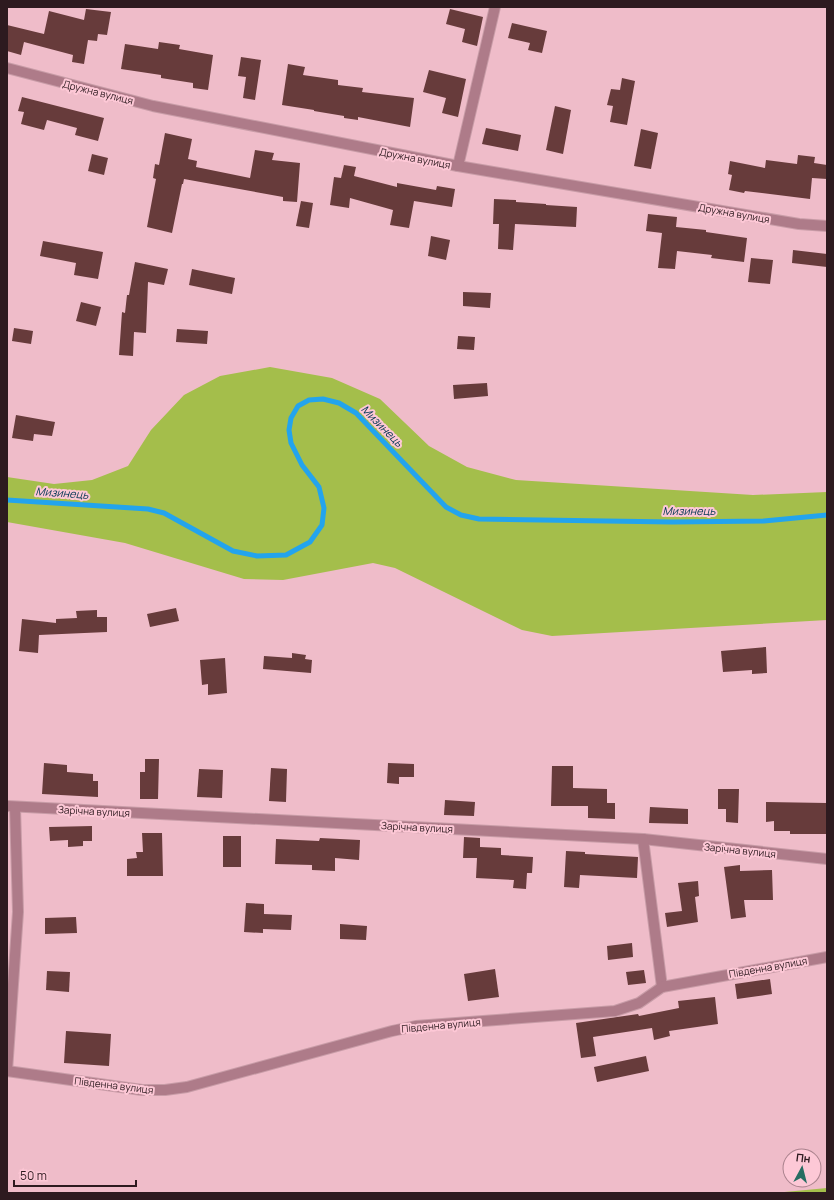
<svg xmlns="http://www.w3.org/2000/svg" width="834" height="1200" font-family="Manrope,sans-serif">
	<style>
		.green { fill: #a4be4b }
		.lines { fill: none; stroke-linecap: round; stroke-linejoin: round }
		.stream { stroke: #23a4ed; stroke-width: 5 }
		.building { fill: #673b3b }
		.minor-casing { stroke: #c89ca7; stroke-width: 12 }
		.minor { stroke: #ae7b89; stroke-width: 10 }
		.labels { text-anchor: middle; stroke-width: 4; stroke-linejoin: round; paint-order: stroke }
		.street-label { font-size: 10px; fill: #2d1a1f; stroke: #fdc8d6 }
		.water-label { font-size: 11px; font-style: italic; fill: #023653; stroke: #fdc8d6 }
	</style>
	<rect width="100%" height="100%" fill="#efbcc9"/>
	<g class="green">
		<polygon points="270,367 332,378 380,399 429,446 467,467 516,480 753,495 827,492 827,620 552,636 522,630 395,568 373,563 283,580 244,579 125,543 7,522 7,477 54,484 92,480 128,466 151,430 184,395 220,376"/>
		<polygon points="827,1188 827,1193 774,1193"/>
	</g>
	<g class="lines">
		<polyline class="stream" points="7,500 148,509 164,513 233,551 257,556 286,555 310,542 322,525 324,508 319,487 302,465 291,443 289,430 291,418 298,406 309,400 323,399 339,403 356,413 446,507 461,515 479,519 672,522 764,521 827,515"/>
	</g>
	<g class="building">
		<polygon points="86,9 111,12 107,35 98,34 97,41 88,40 84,64 72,62 73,55 24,42 21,55 7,51 7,25 44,34 49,11 84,20"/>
		<polygon points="450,9 483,17 477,46 462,42 465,29 446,24"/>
		<polygon points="512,23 547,31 542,53 528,50 530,43 508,38"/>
		<polygon points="159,42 180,45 179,49 213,55 208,90 193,88 193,83 161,78 161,75 121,69 125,44 158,49"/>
		<polygon points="241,57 261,60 255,100 243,98 246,77 238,76"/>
		<polygon points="288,64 305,67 303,75 338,80 338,85 363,88 362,92 414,98 410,127 358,117 358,120 344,118 344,116 314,111 314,110 282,105"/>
		<polygon points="429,70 466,79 458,117 442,113 446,98 423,92"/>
		<polygon points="622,78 635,81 627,125 610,122 613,106 607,105 611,89 620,90"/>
		<polygon points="22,97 104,118 98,141 75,135 77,128 47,120 44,130 21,124 24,112 18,111"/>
		<polygon points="555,106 571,110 563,154 546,150"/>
		<polygon points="486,128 521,135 518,151 482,144"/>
		<polygon points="641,129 658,133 651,169 634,166"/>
		<polygon points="165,133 192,139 188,159 197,161 196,167 250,178 255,150 274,153 272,160 300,163 297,202 283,201 283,197 184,179 183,184 182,184 172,233 147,227 156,179 153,178 155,164 159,165"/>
		<polygon points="92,154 108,158 104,175 88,171"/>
		<polygon points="798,155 815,157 814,163 827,165 827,179 812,178 810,199 745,191 744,193 729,190 732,175 728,174 730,161 765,168 766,160 797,164"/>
		<polygon points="344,165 356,167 354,176 397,187 397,183 436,190 437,186 455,189 452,207 414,201 409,228 390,225 393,210 350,198 349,208 330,205 334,177 341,178"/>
		<polygon points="494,199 516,200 516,202 546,204 546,205 577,207 576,227 515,224 513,250 498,249 499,224 493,224"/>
		<polygon points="301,201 313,203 309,228 296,226"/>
		<polygon points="648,214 677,217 676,227 706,230 706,232 747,238 744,262 711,258 712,255 677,251 675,269 658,268 662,233 646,231"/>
		<polygon points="431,236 450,240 446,260 428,256"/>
		<polygon points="43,241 103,252 98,279 74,275 76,263 40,256"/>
		<polygon points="793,250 827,254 827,267 792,263"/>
		<polygon points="751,258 773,260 770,284 748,282"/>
		<polygon points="135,262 168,269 164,285 148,282 146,333 134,332 133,356 119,355 122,312 125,313 127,295 129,295"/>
		<polygon points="192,269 235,278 232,294 189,285"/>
		<polygon points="463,292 491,293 490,308 463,306"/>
		<polygon points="81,302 101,307 96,326 76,321"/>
		<polygon points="14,328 33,331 31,344 12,341"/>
		<polygon points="177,329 208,331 207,344 176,342"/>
		<polygon points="458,336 475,337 474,350 457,349"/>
		<polygon points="487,383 488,396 454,399 453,385"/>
		<polygon points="16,415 55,422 52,436 34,434 33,441 12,438"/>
		<polygon points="176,608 179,621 150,627 147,614"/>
		<polygon points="97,610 97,617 107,617 107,632 39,635 38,653 19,651 22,619 56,623 56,619 77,618 76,611"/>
		<polygon points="766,647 767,673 752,674 752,670 723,672 721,651"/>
		<polygon points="292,653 306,655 305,659 312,660 311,673 263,669 264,656 292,658"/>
		<polygon points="225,658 227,693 208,695 208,684 202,685 200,660"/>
		<polygon points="145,759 159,759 158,799 140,799 140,772 145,772"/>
		<polygon points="44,763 67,765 67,772 93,774 93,781 98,781 98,797 42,794"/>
		<polygon points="388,763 414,764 414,777 399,777 399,784 387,783"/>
		<polygon points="552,766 573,766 573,788 607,789 607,803 615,803 615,819 588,818 588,806 551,806"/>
		<polygon points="271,768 287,769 286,802 269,801"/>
		<polygon points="199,769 223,770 222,798 197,797"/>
		<polygon points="718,789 739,789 738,823 726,822 726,809 718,809"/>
		<polygon points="445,800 475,802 474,816 444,815"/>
		<polygon points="766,802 827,803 827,834 790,834 790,831 774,831 774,821 766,822"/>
		<polygon points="650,807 688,809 688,824 649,823"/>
		<polygon points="92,826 92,841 83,841 83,846 68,847 68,840 50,841 49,827"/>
		<polygon points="142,833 162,833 163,876 127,876 127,859 137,858 136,852 143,852"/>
		<rect x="223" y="836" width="18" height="31"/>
		<polygon points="464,837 480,838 480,847 501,848 501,855 533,857 532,873 527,873 526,889 513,888 514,880 476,878 477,858 463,858"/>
		<polygon points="320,838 360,840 359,860 335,858 335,871 312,870 312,865 275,864 276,839 319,841"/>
		<polygon points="566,851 585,852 585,854 638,857 637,878 580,875 579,888 564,887"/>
		<polygon points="740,865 740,871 772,870 773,900 744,900 746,917 731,919 724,867"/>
		<polygon points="698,881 699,896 695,897 698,922 667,927 665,913 682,911 678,883"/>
		<polygon points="246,903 264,904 264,914 292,915 291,930 263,929 263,933 244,932"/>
		<polygon points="76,917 77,933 45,934 45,918"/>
		<polygon points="340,924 367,926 366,940 340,939"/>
		<polygon points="632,943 633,957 608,960 607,946"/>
		<polygon points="495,969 499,997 468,1001 464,974"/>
		<polygon points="644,970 646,983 628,985 626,972"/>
		<polygon points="47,971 70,972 69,992 46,990"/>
		<polygon points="770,979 772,994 737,999 735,984"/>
		<polygon points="715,997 718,1024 669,1031 670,1036 654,1040 652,1028 593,1037 596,1056 581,1058 576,1023 638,1014 639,1016 679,1008 678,1001"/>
		<polygon points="66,1031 111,1034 109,1066 64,1063"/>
		<polygon points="646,1056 649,1071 597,1082 594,1067"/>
	</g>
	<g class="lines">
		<g class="minor-casing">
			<g id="minor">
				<polyline points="7,68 153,106 458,166 799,224 827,226"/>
				<polyline points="458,166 495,7"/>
				<polyline points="7,806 643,839 827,859"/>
				<polyline points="643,839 662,987"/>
				<polyline points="7,1071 142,1090 165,1090 187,1087 392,1031 416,1026 615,1011 639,1003 662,987 827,957"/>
				<polyline points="7,1071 18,912 15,807"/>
			</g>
		</g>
		<use href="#minor" class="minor"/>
	</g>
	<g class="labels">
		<g class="street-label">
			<text transform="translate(98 92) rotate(14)" y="4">Дружна вулиця</text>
			<text transform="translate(415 158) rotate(11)" y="4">Дружна вулиця</text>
			<text transform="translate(734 213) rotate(10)" y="4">Дружна вулиця</text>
			<text transform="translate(94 811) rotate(3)" y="4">Зарічна вулиця</text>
			<text transform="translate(417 827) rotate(3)" y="4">Зарічна вулиця</text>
			<text transform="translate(740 850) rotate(6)" y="4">Зарічна вулиця</text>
			<text transform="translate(768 967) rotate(-10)" y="4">Південна вулиця</text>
			<text transform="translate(441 1025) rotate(-5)" y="4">Південна вулиця</text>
			<text transform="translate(114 1085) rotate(7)" y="4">Південна вулиця</text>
		</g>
		<g class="water-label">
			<text transform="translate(382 426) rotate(45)" y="4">Мизинець</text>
			<text transform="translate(62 493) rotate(4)" y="4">Мизинець</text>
			<text x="689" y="515">Мизинець</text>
		</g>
	</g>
	<rect width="834" height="1200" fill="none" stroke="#2d1a1f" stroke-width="16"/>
	<g transform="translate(802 1168) rotate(7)"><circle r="19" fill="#fdc8d6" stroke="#aa828d"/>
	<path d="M0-3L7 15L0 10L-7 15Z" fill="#276d62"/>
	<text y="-6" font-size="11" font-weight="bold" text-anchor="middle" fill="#2d1a1f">Пн</text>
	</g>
	<path d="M14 1180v6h122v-6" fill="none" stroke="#2d1a1f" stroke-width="2"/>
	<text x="20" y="1180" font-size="12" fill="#2d1a1f" stroke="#fdc8d6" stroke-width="3" paint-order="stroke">50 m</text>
</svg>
